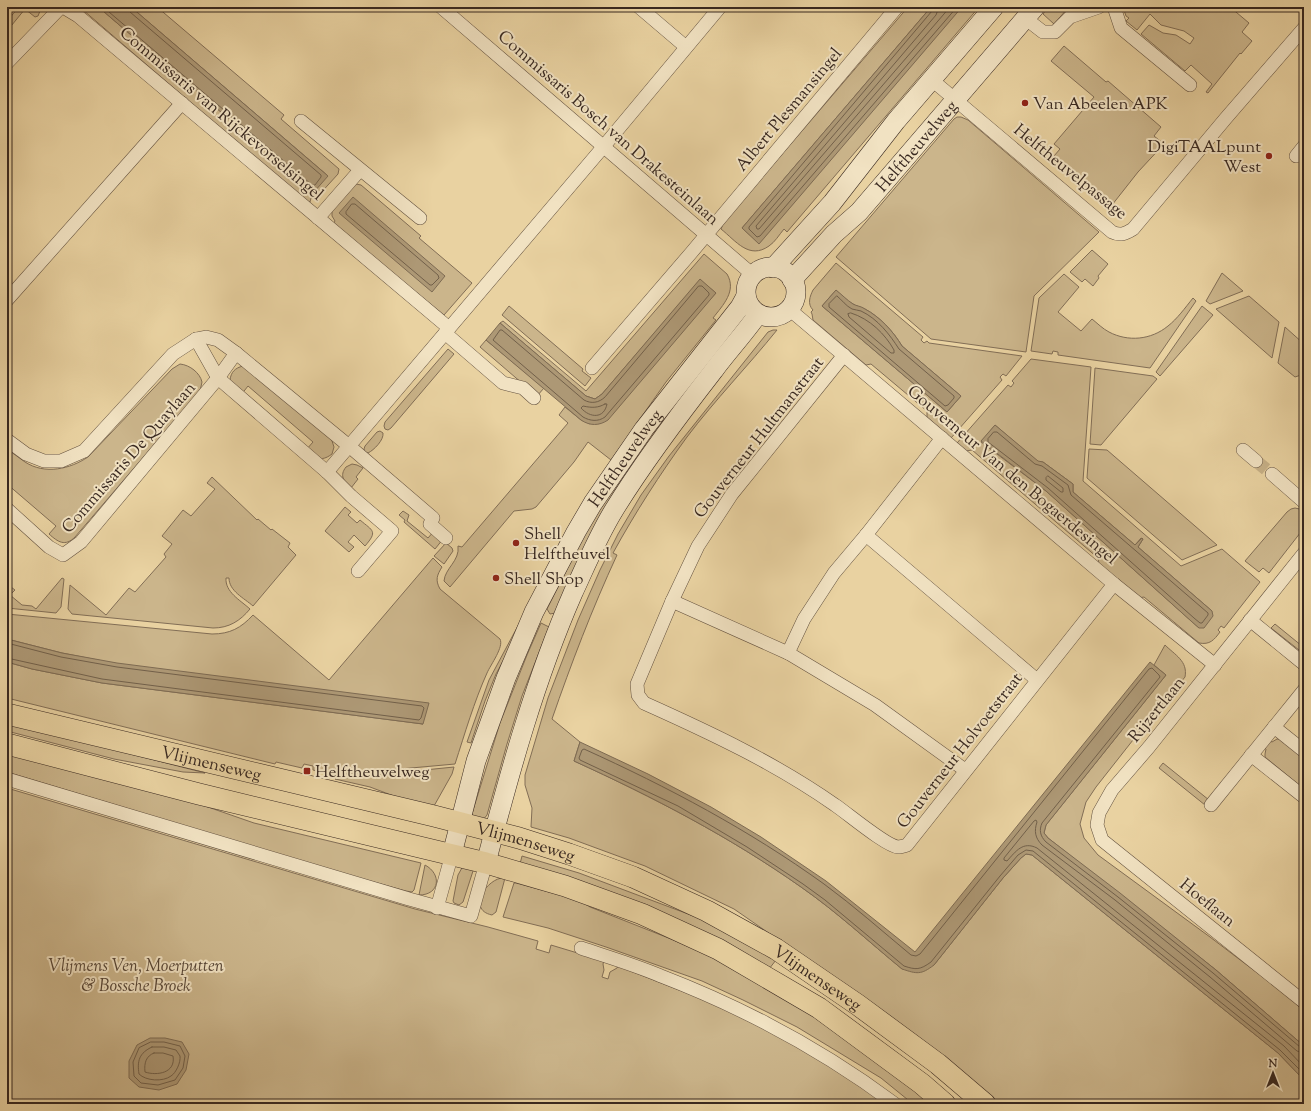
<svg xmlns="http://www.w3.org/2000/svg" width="1311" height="1111" font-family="'Sorts Mill Goudy',serif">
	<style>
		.green { fill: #cbb58b; stroke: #826e56; fill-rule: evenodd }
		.water { fill: #ad9875; stroke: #7e6b53 }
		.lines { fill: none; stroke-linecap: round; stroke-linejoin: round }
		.shore { stroke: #72604a; stroke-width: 1 }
		.street-tunnel { stroke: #c6b087; stroke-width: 13; stroke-dasharray: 13 6; stroke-linecap: butt }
		.street-casing { stroke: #645240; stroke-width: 14 }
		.secondary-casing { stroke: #382820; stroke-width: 20 }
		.primary-casing { stroke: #382820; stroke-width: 22 }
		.street { stroke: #f1e2c2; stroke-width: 13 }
		.secondary { stroke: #f1e2c2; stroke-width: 19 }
		.primary { stroke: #e9d2a1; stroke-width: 21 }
		.poi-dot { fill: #8f2418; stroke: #f1e2c2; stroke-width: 1.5 }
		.labels { text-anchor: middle; stroke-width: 4; stroke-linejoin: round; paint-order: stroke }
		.poi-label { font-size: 17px; fill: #382820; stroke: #f1e2c2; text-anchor: start }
		.street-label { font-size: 17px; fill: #382820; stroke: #f1e2c2 }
		.park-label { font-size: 17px; font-style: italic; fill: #554435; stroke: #f1e2c2 }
	</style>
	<rect width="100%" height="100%" fill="#e9d2a1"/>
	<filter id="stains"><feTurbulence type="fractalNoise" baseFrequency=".005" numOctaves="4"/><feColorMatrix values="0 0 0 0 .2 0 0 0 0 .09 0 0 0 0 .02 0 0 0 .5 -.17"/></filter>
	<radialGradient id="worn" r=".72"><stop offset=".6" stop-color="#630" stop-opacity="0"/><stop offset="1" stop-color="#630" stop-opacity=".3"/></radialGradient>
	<g class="green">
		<polygon points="19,7 35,7 40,11 38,16 35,17 25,9 7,31 7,21"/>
		<polygon points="86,7 106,7 103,11 314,191 327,175 131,7 157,7 284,115 281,119 339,169 338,174 318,196 311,198 310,202 304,200 83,10"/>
		<path d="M908,7H931L742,228L759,243L961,7H979L787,232L784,229C779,235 775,242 769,246C749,260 736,241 721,229L724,222Z"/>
		<polygon points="1048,7 1066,7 1067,9 1054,24 1043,14"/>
		<polygon points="1123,7 1230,7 1249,23 1242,32 1252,41 1241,54 1240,53 1208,93 1206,92 1212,84 1191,65 1185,71 1141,34 1149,25 1163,33 1176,35 1190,44 1194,38 1184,31 1161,25 1150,14 1137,30 1126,21 1129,18 1126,16"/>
		<polygon points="1064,46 1106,82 1108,81 1161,127 1154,136 1164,144 1138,172 1112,205 1054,156 1060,149 1054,144 1094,97 1051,61"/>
		<polygon points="957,117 961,117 968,120 1099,232 1034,296 1026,352 931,339 836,257 954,119"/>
		<polygon points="356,184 361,185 421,236 419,238 472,283 444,315 333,224 335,221 332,216 332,211 353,186"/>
		<polygon points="1092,250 1108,264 1098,276 1099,278 1093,286 1085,279 1082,282 1070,272"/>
		<path d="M704,254L727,274C737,291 723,305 713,318L716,320L666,382L611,460L588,442L574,462L536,507L532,509L514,511L450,587L444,581C445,568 460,561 458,546L462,547L568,423L559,415L565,407L581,420L590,424L716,293L700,280L602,394L595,399L586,396L500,323L503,321L586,391Z"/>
		<path d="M836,263L923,337L921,340L924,343L927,341L929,343L1022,356L1006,376L1003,374L1000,377L1002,380L951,438L927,417V411L871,364L866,365L813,320L812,314L811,312L813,310C807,304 810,296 813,290ZM836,290C841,295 847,301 853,304C856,306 861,307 865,309C880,317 893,331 902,346L961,396L947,412L822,306Z"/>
		<polygon points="1222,273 1243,291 1210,304 1206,301"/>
		<path d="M1064,274L1079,287L1058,312L1081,331L1092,319C1097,323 1103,329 1109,332C1128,342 1151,340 1168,326C1177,319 1185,308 1193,298L1196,301L1150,368L1058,355V352L1053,351L1052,354L1031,351L1039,298Z"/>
		<polygon points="1249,296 1279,322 1272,358 1216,309"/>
		<polygon points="509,306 583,369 582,371 591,378 585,386 502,315"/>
		<polygon points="1202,306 1213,315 1160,376 1156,372"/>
		<polygon points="1285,327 1304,344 1304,374 1295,377 1278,363"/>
		<path d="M773,330H777C748,366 715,400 687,437C660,474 635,513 613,553L617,555C592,609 571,664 552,719L580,742L574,761C653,797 730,837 801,887C837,912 869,942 902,969L934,965L1003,878L1021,858L1026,854L1032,855L1278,1053L1304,1080V1104H998L945,1061L822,970L734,909L645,866L569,838L531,827L532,808L525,785V775L548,698L578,620L600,570L618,534L641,495L669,456L768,332Z"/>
		<polygon points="486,340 544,388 537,396 480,347"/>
		<polygon points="716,348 555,613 550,614 547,609 607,489"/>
		<polygon points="448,349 454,354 391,428 388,430 385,429 384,426 385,422"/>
		<path d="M1031,359L1091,367L1083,481L1181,566L1222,549L1260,582L1224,628L1221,626L1218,630L1220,632C1214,640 1210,645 1199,643L1144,597L1138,598L1099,564L1098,558L972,450L966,451L957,443L1008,385L1011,387L1014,383L1012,381ZM995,425L1038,462H1043L1073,484V492L1135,545L1141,538L1143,539L1138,547L1212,611L1199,628L1046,491L981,442Z"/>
		<path d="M180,364C190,365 200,373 202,382L200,391L75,537C65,547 58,542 49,534L56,526L7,484V449C13,453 19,458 25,462C45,475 70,469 88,457L172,369Z"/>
		<path d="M243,366L331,438L334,447L332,454C320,463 316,457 306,450L313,442L248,386L241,395L230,380C231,372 235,368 243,366Z"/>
		<polygon points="1095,368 1153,376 1157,379 1101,445 1090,444"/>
		<path d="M380,431L383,433C384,440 374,450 368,453L365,452L364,449L365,446L377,432Z"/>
		<polygon points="1089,449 1107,450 1217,545 1182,560 1087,478"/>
		<path d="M352,464L357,465L363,468L356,477L358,479L351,488C344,481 339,476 346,467Z"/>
		<path d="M212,477L257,520L258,519L271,530L272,529L290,543L288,547L296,555L253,606C244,598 229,591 229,578H226C225,592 240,600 250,609C240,621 229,628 213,628L72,614L68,609L70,585L106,615L129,588L135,592L166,557L164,554L172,544L162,536L183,510L191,516L215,489L207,483Z"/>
		<path d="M345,507L351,512L348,515L357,523L360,520C373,531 378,531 365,546L354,535L348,542L354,547L349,552L325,531Z"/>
		<polygon points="1295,508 1304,510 1304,528 1269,573 1263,568 1259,572 1245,561 1287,512 1291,509"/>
		<polygon points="403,511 409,515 407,521 428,538 434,531 443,539 435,549 404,522 405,520 399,515"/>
		<polygon points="446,543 452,548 453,551 444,564 434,556"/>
		<path d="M433,558L442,567C437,575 435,580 440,589L500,639C504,647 491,664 487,673C474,702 465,733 455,764L334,775L313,770V766L304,764L302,768L276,762L275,764L7,698V662L32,669L102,683L423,724L62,653L7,639V614L212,634C230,634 241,628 253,615L329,680Z"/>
		<polygon points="62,578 64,579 61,607 56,613 7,608 7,584 15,590 10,595 22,605 32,606 36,609"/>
		<polygon points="520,622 523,624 496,674 485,701 471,743 467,742 489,680"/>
		<polygon points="541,623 549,627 522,696 507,744 487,815 483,820 471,817 500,723 527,655"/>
		<polygon points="1275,624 1302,646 1299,650 1271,628"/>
		<path d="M1165,645C1175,655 1188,661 1185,677L1144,726L1096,787L1086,802L1080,824L1084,838L1098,855L1210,937L1289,997L1304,1012V1046L1216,970L1048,838L1044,833L1046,825L1166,675L1154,665Z"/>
		<polygon points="7,722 205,773 183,772 114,759 7,731"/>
		<polygon points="1277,739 1281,739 1304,758 1304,789 1265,757 1265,754 1266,749 1265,748 1270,741 1272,742"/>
		<polygon points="7,752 182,798 254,823 421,863 414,890 412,892 406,891 323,868 7,772"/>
		<polygon points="1163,763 1209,800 1205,805 1159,768"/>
		<polygon points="454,767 452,774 434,806 415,804 370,787 335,779"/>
		<polygon points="7,788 415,909 488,927 538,941 536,949 549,953 551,945 604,961 603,964 604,970 602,977 608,979 610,972 617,968 618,966 715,1004 798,1046 881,1100 878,1104 7,1104"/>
		<polygon points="522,856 579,873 704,920 776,960 769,969 520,864"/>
		<path d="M425,865C442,874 440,895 419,895Z"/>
		<polygon points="463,866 473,869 473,871 463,902 459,905 454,903 453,901 458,875"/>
		<path d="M501,878H505L496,912L492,915C468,910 484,882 501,878Z"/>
		<polygon points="514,883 516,883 579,900 590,907 671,939 731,965 770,986 937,1104 913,1104 881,1078 797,1027 743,1000 702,981 606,947 548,928 503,917"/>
	</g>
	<g class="water">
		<polygon points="106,7 131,7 328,176 314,192 103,11"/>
		<polygon points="931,7 962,7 759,244 742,228"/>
		<polygon points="353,197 445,276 432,292 339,213"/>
		<path d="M700,279L716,293L608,420C599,426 590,426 581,420L486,340L500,323L586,396L595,399L602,394Z"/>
		<path d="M836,290C841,294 847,300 853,304C856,306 861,306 865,309C880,317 893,331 902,346L961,396L947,412L822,306Z"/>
		<polygon points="995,425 1038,461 1043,462 1073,484 1073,492 1135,545 1142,538 1143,539 1138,547 1212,611 1213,616 1204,628 1199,628 1191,621 1046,491 981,441"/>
		<polygon points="7,639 62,653 117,663 429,703 423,724 102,683 32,669 7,662"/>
		<path d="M1150,662L1166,675L1046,825L1044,833L1048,838L1120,893L1216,970L1304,1046V1080L1278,1053L1032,855L1026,854L1021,858L1003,878L934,965C921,975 917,974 902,969C869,942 837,912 801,887C730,837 653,797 574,761L580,742L648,774L711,807L761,837L826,881L915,952Z"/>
		<polygon points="150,1038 165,1038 182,1042 189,1054 186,1070 177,1084 159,1090 139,1087 129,1078 129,1061 137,1045"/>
	</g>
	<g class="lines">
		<g class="shore">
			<polyline points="109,7 109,12 312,185 315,185 321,177 321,175 130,12 128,7"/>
			<polyline points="934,7 932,11 749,227 749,229 757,237 760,236 957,7"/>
			<polyline points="939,7 936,15 756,226 757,229 759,229 950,7"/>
			<polygon points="352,204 355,204 438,275 439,278 432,285 430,285 346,214 346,212"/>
			<path d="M699,286H702L709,293V295L605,417C598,422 590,421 583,417L493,340L500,330H502L584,400C591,404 599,403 605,397Z"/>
			<path d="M837,296C842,300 846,306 852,309C855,310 858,310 861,311C878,319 890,335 899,349L954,396V398L948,405L945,406L829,307V304Z"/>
			<path d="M851,313C870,319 885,334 894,350V353H891L849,317L848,314Z"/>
			<path d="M605,404H607C604,419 590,418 581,408L583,406C592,408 598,408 605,404Z"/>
			<polygon points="994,432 997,432 1035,464 1042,466 1068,485 1071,495 1208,613 1208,615 1202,623 1200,623 1194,618 1048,488 988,442 988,439"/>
			<polygon points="1048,476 1063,488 1063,492 1061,492 1046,480 1046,478"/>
			<polyline points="7,643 61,657 117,667 422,706 424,708 421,718 419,720 102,679 7,658"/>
			<polygon points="151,1042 164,1042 180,1046 185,1056 183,1068 175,1080 158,1085 141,1083 134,1076 133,1062 139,1048"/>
			<path d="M152,1047H164L176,1050C177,1052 179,1054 180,1056C181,1062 176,1073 171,1076C163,1082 146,1081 139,1074C137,1061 139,1053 152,1047Z"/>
			<path d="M1304,1048L1300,1047L1213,973L1118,897L1046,842C1040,836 1039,830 1042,823L1160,677L1159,675L1152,668L1149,669L933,938L920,954L916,956L911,955C882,931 854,906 824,884C749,830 668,787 584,749L582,750L579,758L580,760L678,806L747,847L803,884L825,900L904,966C916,970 920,970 931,962L1000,876L1018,855L1026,850L1033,851L1280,1050L1304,1074"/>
			<path d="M154,1053H163L173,1056C176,1073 157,1076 145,1072C144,1063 146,1056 154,1053Z"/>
			<path d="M1304,1053L1297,1051L1210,977L1115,900L1042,845C1035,838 1034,831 1037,822L1036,820L1034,821L1004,858V860L1007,861C1016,851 1023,841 1037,848L1284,1046L1304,1067"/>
		</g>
		<polyline class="street-tunnel" points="1256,461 1272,474"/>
		<g class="street-casing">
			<g id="street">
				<polyline points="63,7 78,16 449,328"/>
				<polyline points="441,7 753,275"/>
				<polyline points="639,7 686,47"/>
				<polyline points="1114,7 1121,28 1190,85"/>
				<polyline points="1025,18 1043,32 1055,32 1070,17 1099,7"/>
				<polyline points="7,63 61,7"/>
				<path d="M932,80L1112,232C1120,236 1125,234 1133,229L1226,118L1304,28"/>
				<polyline points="301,121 420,218"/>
				<polyline points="1296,156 1304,146"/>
				<polyline points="318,218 360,170"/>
				<polyline points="7,300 182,103"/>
				<polyline points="789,309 1114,584 1215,665"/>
				<polyline points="445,333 503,383 523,388 534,398"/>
				<polyline points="196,339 218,378 236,353"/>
				<path d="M844,355L732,494L698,546L672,601L637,684L638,695L644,703C711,733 775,763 835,805C847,813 886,846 898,847C900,847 904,846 907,845L1114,584"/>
				<polyline points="592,368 691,253 897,7"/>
				<polyline points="7,440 26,454 44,461 61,461 84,451 173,354 196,339 206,337 218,340 236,353 349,446 433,518 430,524 446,538"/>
				<polyline points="1243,450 1256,461"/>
				<polyline points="327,472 604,146 720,7"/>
				<polyline points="1272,474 1304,502"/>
				<polyline points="7,509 49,547 63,555 81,542 218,378 327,472 351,496 392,531 358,571"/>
				<polyline points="866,535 1037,680"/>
				<polyline points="1304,553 1149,747 1112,790 1099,813 1097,825 1102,840 1304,1002"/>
				<polyline points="672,601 788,653 875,705 965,770"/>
				<polyline points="1250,620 1304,664"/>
				<polyline points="788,653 804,619 834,573 866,535 942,438"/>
				<polyline points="1274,727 1304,751"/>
				<polyline points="1251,755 1304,797"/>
				<polyline points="7,779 409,899 471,916 486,863"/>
				<polyline points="1211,805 1304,690"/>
				<polyline points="437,908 452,854"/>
				<path d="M581,948C608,957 635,965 661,976C744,1008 824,1051 895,1104"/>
			</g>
		</g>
		<g class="secondary-casing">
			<g id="secondary">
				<circle cx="771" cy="292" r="25"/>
				<polyline points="773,268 832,203 896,121 994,7"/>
				<path id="s1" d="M792,280L834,234L859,212L1035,7"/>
				<path id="s2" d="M452,854L476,761L506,678L534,612L576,532L593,503L644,429L740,307L746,296"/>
				<path d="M486,863C510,771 535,680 573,593C586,565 598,536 614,510C644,461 679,415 714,370C728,351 745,333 758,314"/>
			</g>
		</g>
		<g class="primary-casing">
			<g id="primary">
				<path id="s3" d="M7,714L434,816L519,838L569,854L633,877L707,911L776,949L858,1005L938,1064L985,1104"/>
				<polyline points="7,744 199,794 486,863 565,886 642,914 718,949 819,1008 922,1084 945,1104"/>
			</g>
		</g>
		<use href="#street" class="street"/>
		<use href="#secondary" class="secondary"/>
		<use href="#primary" class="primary"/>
	</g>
	<g class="poi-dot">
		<circle cx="1025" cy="103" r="4"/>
		<circle cx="1269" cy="156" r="4"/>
		<circle cx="516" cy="543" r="4"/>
		<circle cx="496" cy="578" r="4"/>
		<rect x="303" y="767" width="8" height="8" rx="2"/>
	</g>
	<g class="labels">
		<g class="poi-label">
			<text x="1033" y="109">Van Abeelen APK</text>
			<text x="1261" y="152" text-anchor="end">DigiTAALpunt<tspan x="1261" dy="20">West</tspan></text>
			<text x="524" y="539">Shell<tspan x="524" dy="20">Helftheuvel</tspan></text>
			<text x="504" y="584">Shell Shop</text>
			<text x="315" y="777">Helftheuvelweg</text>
		</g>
		<g class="street-label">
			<text transform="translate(788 109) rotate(-50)" y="6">Albert Plesmansingel</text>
			<text transform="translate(222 113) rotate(40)" y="6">Commissaris van Rijckevorselsingel</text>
			<text transform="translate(609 127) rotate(41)" y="6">Commissaris Bosch van Drakesteinlaan</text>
			<text dy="6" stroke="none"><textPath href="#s1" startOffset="183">Helftheuvelweg</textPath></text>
			<text transform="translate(1071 171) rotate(39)" y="6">Helftheuvelpassage</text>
			<text transform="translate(758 437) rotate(-52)" y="6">Gouverneur Hultmanstraat</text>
			<text transform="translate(128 457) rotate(-49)" y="6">Commissaris De Quaylaan</text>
			<text dy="6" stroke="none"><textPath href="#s2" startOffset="435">Helftheuvelweg</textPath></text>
			<text transform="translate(1013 474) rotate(40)" y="6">Gouverneur Van den Bogaerdesingel</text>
			<text transform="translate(1156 709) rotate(-51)" y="6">Rijzertlaan</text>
			<text transform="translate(959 750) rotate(-52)" y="6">Gouverneur Holvoetstraat</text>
			<text dy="6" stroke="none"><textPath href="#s3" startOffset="210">Vlijmenseweg</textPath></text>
			<text dy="6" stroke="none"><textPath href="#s3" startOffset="534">Vlijmenseweg</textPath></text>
			<text transform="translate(1208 902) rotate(39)" y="6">Hoeflaan</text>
			<text dy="6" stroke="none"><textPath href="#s3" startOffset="858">Vlijmenseweg</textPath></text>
		</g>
		<g class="park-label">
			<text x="136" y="971">Vlijmens Ven, Moerputten<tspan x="136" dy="20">&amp; Bossche Broek</tspan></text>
		</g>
	</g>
	<rect width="1311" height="1111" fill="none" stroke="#e9d2a1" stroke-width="24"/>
	<rect x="8" y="8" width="1295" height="1095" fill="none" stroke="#382820" stroke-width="2"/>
	<rect x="12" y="12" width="1287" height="1087" fill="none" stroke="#382820"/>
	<g transform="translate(1273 1073)" stroke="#f1e2c2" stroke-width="3" paint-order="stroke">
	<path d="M0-3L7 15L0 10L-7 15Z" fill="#382820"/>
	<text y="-6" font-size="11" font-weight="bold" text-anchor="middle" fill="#382820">N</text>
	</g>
	<rect width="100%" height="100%" filter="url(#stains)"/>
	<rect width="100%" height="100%" fill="url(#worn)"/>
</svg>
